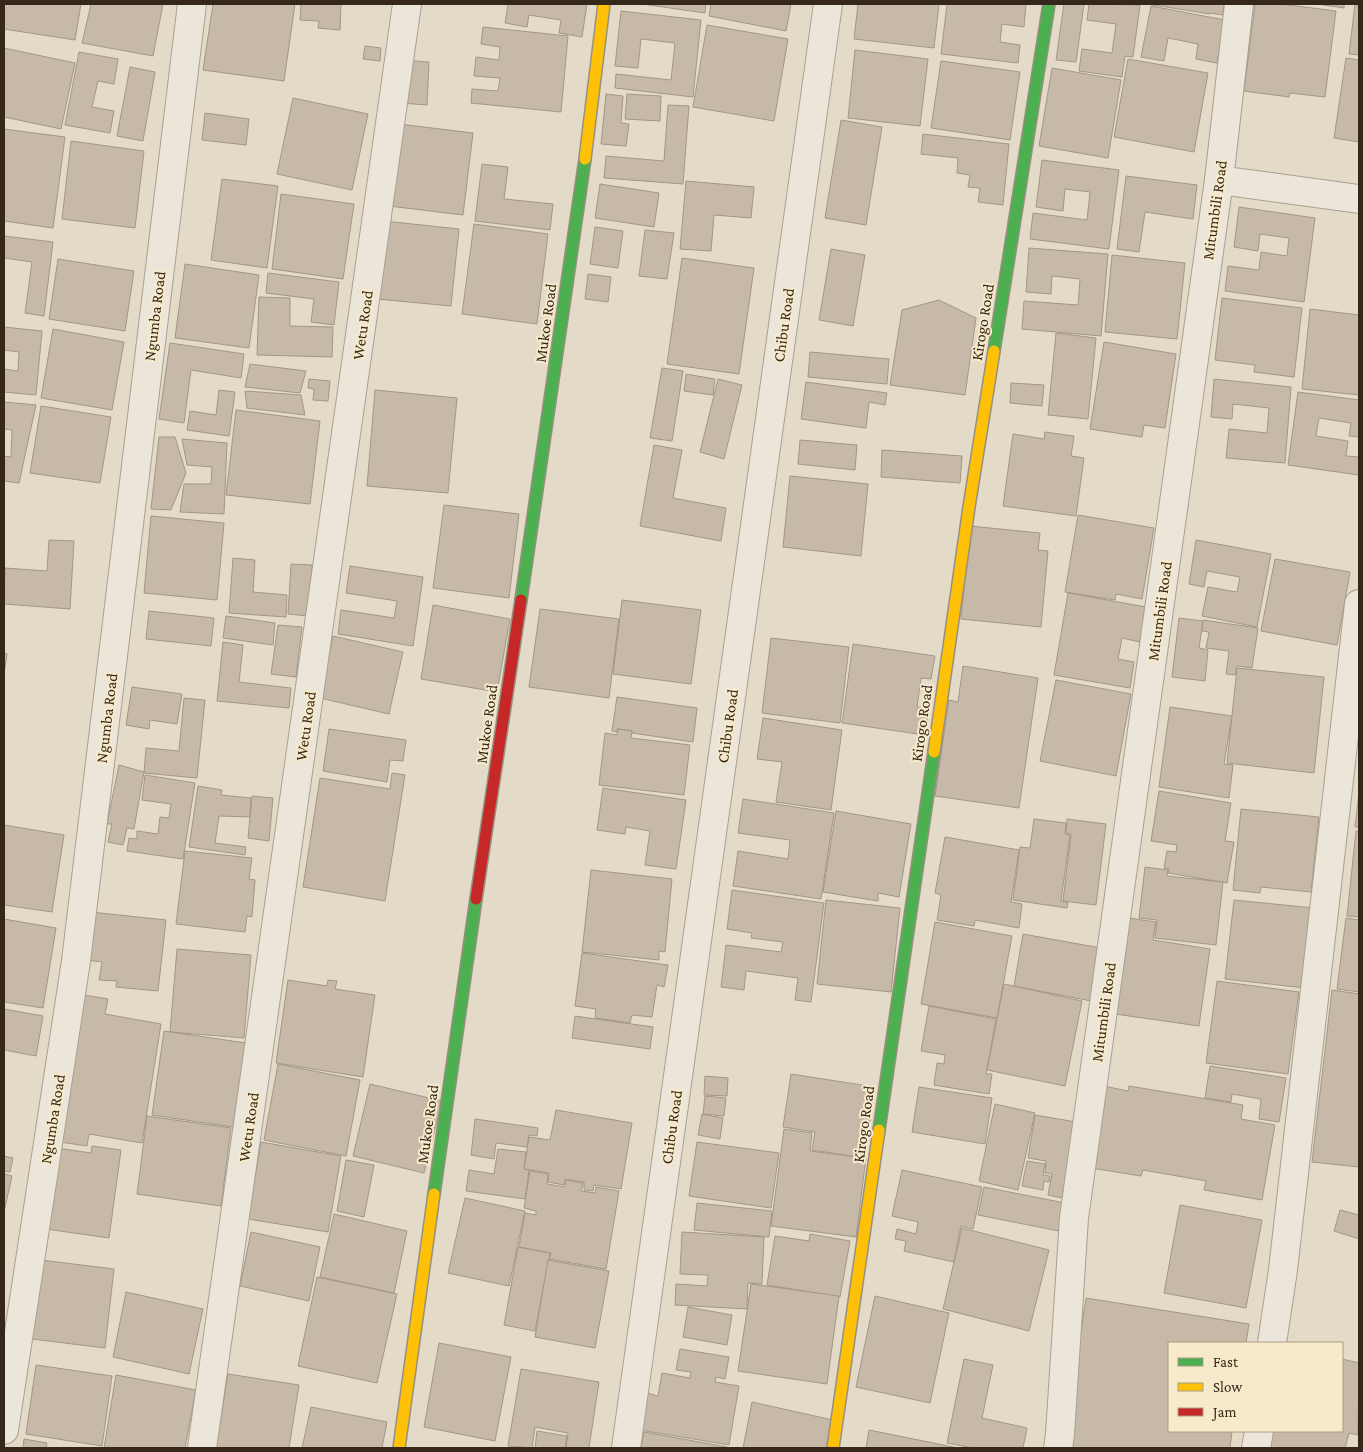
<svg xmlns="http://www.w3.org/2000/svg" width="1363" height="1452" font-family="'Crimson Pro',serif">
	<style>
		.building { fill: #c7b9a8; stroke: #a39687 }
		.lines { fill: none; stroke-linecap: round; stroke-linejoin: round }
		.street-casing { stroke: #a8a091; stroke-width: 30 }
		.fast-casing { stroke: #978f81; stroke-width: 14 }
		.slow-casing { stroke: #978f81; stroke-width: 14 }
		.jam-casing { stroke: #978f81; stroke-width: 14 }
		.street { stroke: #ebe6d9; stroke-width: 28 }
		.fast { stroke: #4caf50; stroke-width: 11 }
		.slow { stroke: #ffc107; stroke-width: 11 }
		.jam { stroke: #c62828; stroke-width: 11 }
		.labels { text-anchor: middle; stroke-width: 4; stroke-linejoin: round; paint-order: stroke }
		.street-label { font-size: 16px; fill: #35281a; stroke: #f7eacb }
	</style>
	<rect width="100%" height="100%" fill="#e3dbc7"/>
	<g class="building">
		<polygon points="4,4 81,4 75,40 4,29"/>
		<polygon points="91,4 163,4 153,56 82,43"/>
		<polygon points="213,4 295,4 284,81 203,70"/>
		<polygon points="301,4 341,4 340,30 318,28 319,21 300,20"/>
		<polygon points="508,4 587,4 582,37 559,33 561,20 529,15 527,27 505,23"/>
		<polygon points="642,4 706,4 705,13"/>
		<polygon points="711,4 791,4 786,31 709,16"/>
		<polygon points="858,4 939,4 934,48 854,39"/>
		<polygon points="947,4 1026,4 1024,27 1002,24 1000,42 1020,45 1018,63 941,54"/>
		<polygon points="1064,4 1084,4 1076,62 1056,60"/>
		<polygon points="1089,4 1140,5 1133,57 1125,56 1122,77 1079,71 1082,49 1112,53 1116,24 1087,20"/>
		<polygon points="1147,4 1224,4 1223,15 1209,13 1210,14"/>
		<polygon points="1255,4 1281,4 1336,11 1325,97 1290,93 1289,97 1244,91"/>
		<polygon points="1317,4 1344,4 1344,8"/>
		<polygon points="1355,4 1359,4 1359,55 1349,54"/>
		<polygon points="1151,6 1225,20 1217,63 1196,59 1198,44 1168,38 1164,61 1141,57"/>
		<polygon points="621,11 701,20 693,97 615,88 616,74 671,80 675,43 641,39 638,68 615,66"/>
		<polygon points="707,25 788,39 774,121 693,107"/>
		<polygon points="483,27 568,36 561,112 471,103 472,89 498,91 500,78 474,76 476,57 499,60 500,47 481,44"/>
		<polygon points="365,46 381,48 380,61 363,59"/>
		<polygon points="4,48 75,63 61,129 4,117"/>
		<polygon points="855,50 928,59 920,126 848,118"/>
		<polygon points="79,52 118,59 114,84 98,81 92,107 114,111 110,133 65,125"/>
		<polygon points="1346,58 1359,60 1359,142 1334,138"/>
		<polygon points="1128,59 1208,73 1194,152 1114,137"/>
		<polygon points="403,60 429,62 427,105 400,103"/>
		<polygon points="941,61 1020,72 1010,140 931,128"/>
		<polygon points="130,67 155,72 143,141 117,136"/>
		<polygon points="1052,68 1121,80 1108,158 1039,146"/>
		<polygon points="606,94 623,96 621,123 629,124 626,146 601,144"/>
		<polygon points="627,94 661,96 660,121 625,119"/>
		<polygon points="293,98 368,114 352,190 277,174"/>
		<polygon points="668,105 689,106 683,184 604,178 606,156 664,161"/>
		<polygon points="205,113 249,119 246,145 202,140"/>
		<polygon points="841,120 882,127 866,225 825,218"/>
		<polygon points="399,124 473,133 463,215 389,206"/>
		<polygon points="4,129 65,137 53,228 4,221"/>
		<polygon points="923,134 1009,144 1003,205 978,202 980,188 968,187 970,175 957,173 958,158 921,154"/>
		<polygon points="71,141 144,151 135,228 62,219"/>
		<polygon points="1042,160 1119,170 1109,249 1030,239 1033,213 1087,220 1090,192 1065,189 1063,211 1036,207"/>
		<polygon points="482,164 508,167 504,199 553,204 550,230 475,221"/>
		<polygon points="1126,176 1197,185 1193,219 1145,212 1139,252 1117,249"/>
		<polygon points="222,179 278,186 267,268 211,260"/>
		<polygon points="686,181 754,187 751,218 714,215 711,251 680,249"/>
		<polygon points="600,184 659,193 654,227 595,218"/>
		<polygon points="281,194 354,204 343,279 272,269"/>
		<polygon points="1239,207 1315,218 1304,302 1225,291 1228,266 1259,270 1261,252 1287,256 1289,238 1260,234 1258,251 1234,247"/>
		<polygon points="384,221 459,229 451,306 377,299"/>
		<polygon points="474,224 548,234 537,324 462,314"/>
		<polygon points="595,227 623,231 618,268 590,264"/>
		<polygon points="645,230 674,233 667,279 639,276"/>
		<polygon points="4,236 53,242 44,316 25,313 32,262 4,258"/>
		<polygon points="1029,248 1108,254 1101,336 1022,329 1024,301 1078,305 1080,279 1052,276 1051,294 1026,292"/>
		<polygon points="831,249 865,255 853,326 819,320"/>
		<polygon points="1112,255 1185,263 1177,339 1105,332"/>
		<polygon points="682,258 754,268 739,374 667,364"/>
		<polygon points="58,259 134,271 125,331 49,319"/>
		<polygon points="185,264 259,275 249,348 175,338"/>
		<polygon points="268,273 339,282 334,325 311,322 314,299 266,293"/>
		<polygon points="588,274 611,277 608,302 585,299"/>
		<polygon points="259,297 290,298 290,326 333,327 332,357 257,355"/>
		<polygon points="1222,298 1302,308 1294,377 1254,372 1255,365 1215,360"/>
		<polygon points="939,300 976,318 965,395 890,385 902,310"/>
		<polygon points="1310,309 1359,315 1359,395 1302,389"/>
		<polygon points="4,327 42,331 36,395 4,392 4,369 18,371 19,352 4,350"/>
		<polygon points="53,329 124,342 112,410 41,398"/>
		<polygon points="1056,333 1096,338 1088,419 1048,415"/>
		<polygon points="1104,342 1176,354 1165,428 1144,425 1142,437 1090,429"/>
		<polygon points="170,343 244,354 241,378 191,370 184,423 159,419"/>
		<polygon points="810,352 889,359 887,384 808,377"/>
		<polygon points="250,364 306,371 300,393 245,387"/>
		<polygon points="662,368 683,371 672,441 650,438"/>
		<polygon points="686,374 715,379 713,395 684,391"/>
		<polygon points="309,379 330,381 328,401 313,400 314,389 308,388"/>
		<polygon points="718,379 742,385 724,459 700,452"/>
		<polygon points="1214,379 1291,387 1285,463 1226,458 1229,429 1267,433 1269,408 1233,404 1232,419 1211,417"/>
		<polygon points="806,382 887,393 885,405 869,402 866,428 801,419"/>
		<polygon points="1011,383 1044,385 1042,406 1010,403"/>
		<polygon points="219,390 235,392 229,436 187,430 190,411 216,415"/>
		<polygon points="375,390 457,398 448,493 367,486"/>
		<polygon points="245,391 301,395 305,415 247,408"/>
		<polygon points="1298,392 1359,400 1359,437 1349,436 1351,423 1319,418 1316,436 1348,441 1346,456 1359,457 1359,475 1288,465"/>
		<polygon points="4,402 36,405 19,483 4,481 4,456 11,457 12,430 4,429"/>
		<polygon points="41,406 111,417 100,483 30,473"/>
		<polygon points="236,410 320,421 310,504 226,495"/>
		<polygon points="1045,432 1074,436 1071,456 1084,458 1076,516 1003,506 1013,434 1044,439"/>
		<polygon points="159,437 175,437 186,473 171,510 151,509"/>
		<polygon points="182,439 227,443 224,514 180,512 184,484 211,484 212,467 187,465"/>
		<polygon points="800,440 857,445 855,470 798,464"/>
		<polygon points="654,445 682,450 673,498 726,508 721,541 640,526"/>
		<polygon points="882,450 962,456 960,483 881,477"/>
		<polygon points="790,476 868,484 861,556 783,547"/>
		<polygon points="444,505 519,514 509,598 433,588"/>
		<polygon points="1078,515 1154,528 1142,599 1116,594 1115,600 1065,592"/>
		<polygon points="151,516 224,523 217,600 144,593"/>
		<polygon points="970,526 1040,533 1038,550 1048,551 1041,627 961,619"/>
		<polygon points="49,540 74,541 70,609 4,604 5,568 47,571"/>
		<polygon points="1196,540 1271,554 1257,627 1202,616 1208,587 1237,592 1240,577 1207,571 1204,587 1189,584"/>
		<polygon points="233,558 255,560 253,592 287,595 286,617 229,613"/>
		<polygon points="1275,559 1350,572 1337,645 1261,631"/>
		<polygon points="291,564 312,565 309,616 288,614"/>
		<polygon points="350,566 423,577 413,646 338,634 341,610 394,618 397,601 346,593"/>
		<polygon points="1068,593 1146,607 1140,642 1122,638 1118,659 1134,662 1130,688 1054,675"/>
		<polygon points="622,600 701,610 691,684 613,674"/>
		<polygon points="433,605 510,619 497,692 421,679"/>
		<polygon points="540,609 619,619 609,698 529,687"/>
		<polygon points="149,611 214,618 211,646 146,639"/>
		<polygon points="226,616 275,623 273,645 223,638"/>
		<polygon points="1179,618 1203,621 1199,648 1208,650 1205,681 1172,677"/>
		<polygon points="1203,620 1258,628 1252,668 1237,666 1235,675 1226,674 1229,651 1206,648 1209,632 1202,631"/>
		<polygon points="278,625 302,627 296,677 271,674"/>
		<polygon points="333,636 403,652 389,714 320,698"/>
		<polygon points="771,638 849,647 840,723 762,713"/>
		<polygon points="223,642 243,645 239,682 291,688 289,708 217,701"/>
		<polygon points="853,644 935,656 931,679 921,678 917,707 929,708 925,735 842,723"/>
		<polygon points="4,653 7,654 4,674"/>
		<polygon points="963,666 1038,678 1019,808 935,796 949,700 958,702"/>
		<polygon points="1237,668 1324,677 1314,773 1227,763"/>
		<polygon points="1056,680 1131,694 1116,776 1040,761"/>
		<polygon points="132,687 182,694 177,724 150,720 149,729 126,725"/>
		<polygon points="617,697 697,708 693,742 632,733 632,731 617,729 617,732 612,731"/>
		<polygon points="184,698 205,700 197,778 144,773 146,748 179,751"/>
		<polygon points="1170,707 1232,716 1224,764 1233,765 1229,798 1159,787"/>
		<polygon points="763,718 842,730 831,810 776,802 782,762 757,759"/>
		<polygon points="329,729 406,740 403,761 390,760 387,782 323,771"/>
		<polygon points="618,729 632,731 631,738 690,745 684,795 599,785 605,733 617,735"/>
		<polygon points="119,765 144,772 134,829 127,828 123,845 108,842 112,824 107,824"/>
		<polygon points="392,773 405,775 385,901 303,887 320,778 390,789"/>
		<polygon points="145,775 195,783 183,859 127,851 129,838 137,839 137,831 158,834 160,817 169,818 171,804 142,800"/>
		<polygon points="198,786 222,790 221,795 251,798 250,817 219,816 215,843 246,847 245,855 189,847"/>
		<polygon points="603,788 686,800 676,869 645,865 650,831 626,827 625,834 597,830"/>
		<polygon points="1159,791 1231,803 1225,841 1234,842 1227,883 1168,873 1169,869 1164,868 1167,851 1176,852 1177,845 1151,841"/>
		<polygon points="1359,792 1359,827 1355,827"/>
		<polygon points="252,796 273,798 269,841 248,838"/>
		<polygon points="743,799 834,813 821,899 733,886 738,851 788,859 790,840 738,833"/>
		<polygon points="1241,809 1319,817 1311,892 1261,887 1260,893 1233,890"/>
		<polygon points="836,811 911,824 899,897 878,893 878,901 823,892"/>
		<polygon points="1034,819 1066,823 1065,834 1070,835 1061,901 1068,903 1067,908 1013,900 1020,847 1030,848"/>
		<polygon points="1067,819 1106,824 1096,905 1063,901 1071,834 1066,833"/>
		<polygon points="4,825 64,835 52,912 4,905"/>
		<polygon points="1356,831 1359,832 1359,917 1347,916"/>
		<polygon points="945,837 1019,850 1011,902 1022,904 1019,928 975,920 974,926 937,920 941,895 935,893"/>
		<polygon points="185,851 252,858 249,879 255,880 252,917 247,916 245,932 176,924"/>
		<polygon points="1145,867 1168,870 1167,876 1223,882 1216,945 1155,938 1157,920 1139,918"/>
		<polygon points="591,870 672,879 665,952 659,951 659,960 582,952"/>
		<polygon points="732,890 824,903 811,1002 795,1000 798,978 746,971 744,990 721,987 726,945 781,952 783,942 751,938 752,933 727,929"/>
		<polygon points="826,900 900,908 891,992 817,984"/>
		<polygon points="1234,900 1314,908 1305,988 1225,979"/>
		<polygon points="91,912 166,920 158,991 116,987 117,981 99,980 102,962 86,960"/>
		<polygon points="1129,918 1156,922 1153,940 1210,949 1199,1026 1115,1014"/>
		<polygon points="1346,918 1359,920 1359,992 1337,989"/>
		<polygon points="4,919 56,928 43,1008 4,1002"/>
		<polygon points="935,922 1012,936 997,1018 921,1004"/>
		<polygon points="1023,934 1101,948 1091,1001 1014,986"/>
		<polygon points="177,949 251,955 244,1038 170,1032"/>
		<polygon points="582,953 668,965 664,987 657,985 652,1017 632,1015 630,1023 595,1018 596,1009 575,1006"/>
		<polygon points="288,980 327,986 328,980 337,981 335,989 375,995 363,1077 276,1063"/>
		<polygon points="1217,981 1299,992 1288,1074 1206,1063"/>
		<polygon points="1004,984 1082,1001 1065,1086 987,1070"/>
		<polygon points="1332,990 1359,994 1359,1167 1312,1162"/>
		<polygon points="84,995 108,999 105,1014 161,1024 142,1143 89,1134 87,1146 60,1142"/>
		<polygon points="929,1006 996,1019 986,1074 992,1074 989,1094 934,1085 937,1063 944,1064 945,1055 921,1051"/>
		<polygon points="4,1009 43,1016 36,1056 4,1050"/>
		<polygon points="575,1016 653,1027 650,1049 572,1038"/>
		<polygon points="164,1031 246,1043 233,1127 152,1115"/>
		<polygon points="278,1064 360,1080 346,1156 264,1140"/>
		<polygon points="1210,1066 1286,1078 1279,1122 1259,1119 1261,1099 1232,1094 1231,1102 1205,1098"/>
		<polygon points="791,1074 875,1087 864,1158 812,1150 815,1132 783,1127"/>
		<polygon points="705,1076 728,1078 727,1096 704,1095"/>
		<polygon points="370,1084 442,1101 424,1173 353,1156"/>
		<polygon points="1099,1085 1128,1091 1129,1086 1243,1105 1241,1119 1275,1125 1262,1200 1204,1190 1206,1181 1143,1170 1141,1176 1085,1167"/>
		<polygon points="919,1087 992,1098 985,1144 912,1132"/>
		<polygon points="705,1096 726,1098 724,1116 703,1114"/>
		<polygon points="995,1104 1035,1113 1018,1190 979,1181"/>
		<polygon points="556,1110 632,1123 621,1189 594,1185 593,1191 584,1190 584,1182 565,1179 564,1185 548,1182 549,1173 524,1169 529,1137 550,1140"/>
		<polygon points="702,1114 723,1118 720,1139 698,1135"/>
		<polygon points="1035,1115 1076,1122 1066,1185 1064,1185 1062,1198 1048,1195 1052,1174 1045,1173 1046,1161 1028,1158"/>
		<polygon points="147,1116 231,1128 221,1206 137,1194"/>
		<polygon points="475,1119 538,1128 537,1136 529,1135 527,1147 496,1143 494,1159 471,1155"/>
		<polygon points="784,1129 812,1133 810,1151 866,1158 856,1237 771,1226"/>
		<polygon points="261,1142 341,1156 328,1232 248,1219"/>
		<polygon points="697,1142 779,1153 771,1208 689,1196"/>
		<polygon points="92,1146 121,1150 109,1238 39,1228 50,1147 91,1153"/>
		<polygon points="498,1149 526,1152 524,1169 529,1170 525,1199 466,1191 469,1170 494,1174"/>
		<polygon points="4,1156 13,1158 10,1172 4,1171"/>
		<polygon points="346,1160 374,1165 364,1217 337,1211"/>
		<polygon points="1027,1161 1045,1164 1043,1175 1050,1176 1049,1182 1044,1181 1043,1190 1022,1186"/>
		<polygon points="902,1170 982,1187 973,1229 961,1226 954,1262 904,1251 906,1241 895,1239 897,1229 916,1234 918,1222 892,1216"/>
		<polygon points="530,1171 548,1174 547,1184 565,1187 566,1180 583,1183 581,1191 595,1193 596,1187 619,1191 606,1269 549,1259 551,1253 519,1247 525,1213 536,1215 536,1211 524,1208"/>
		<polygon points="4,1174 12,1176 4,1212"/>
		<polygon points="984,1187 1065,1203 1059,1231 978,1215"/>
		<polygon points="465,1198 525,1211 509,1286 448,1273"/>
		<polygon points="697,1203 772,1211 769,1237 694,1230"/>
		<polygon points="1180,1205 1262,1220 1246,1308 1164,1293"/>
		<polygon points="1340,1210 1359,1215 1359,1239 1334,1231"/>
		<polygon points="334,1214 407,1231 394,1293 320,1277"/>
		<polygon points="962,1228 1049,1250 1029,1331 943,1309"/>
		<polygon points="251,1232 320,1247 309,1301 240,1286"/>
		<polygon points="682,1232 764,1237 762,1284 748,1283 747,1309 675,1305 676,1284 707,1286 708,1275 680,1274"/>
		<polygon points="810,1234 850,1241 840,1297 767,1285 775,1236 809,1241"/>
		<polygon points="518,1247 550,1253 535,1331 504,1325"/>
		<polygon points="41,1260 114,1269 105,1348 32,1339"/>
		<polygon points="548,1260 609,1271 595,1348 535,1337"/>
		<polygon points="317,1277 397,1294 377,1383 298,1366"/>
		<polygon points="751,1284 839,1296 827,1384 738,1371"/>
		<polygon points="126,1292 203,1309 189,1374 113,1357"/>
		<polygon points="875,1296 949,1313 930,1403 856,1387"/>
		<polygon points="1086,1298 1249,1324 1246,1343 1169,1343 1169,1431 1232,1431 1230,1448 1063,1448"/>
		<polygon points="688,1307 732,1315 727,1345 683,1337"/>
		<polygon points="439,1343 511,1357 495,1441 424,1427"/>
		<polygon points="680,1349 729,1357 725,1379 716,1377 715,1382 739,1386 729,1445 640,1430 647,1393 658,1396 662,1373 690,1378 691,1372 676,1370"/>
		<polygon points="964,1359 993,1365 982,1418 1027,1428 1023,1448 973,1448 947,1443"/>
		<polygon points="1342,1359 1359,1363 1358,1435 1349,1433 1345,1448 1268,1448 1272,1431 1342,1431"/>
		<polygon points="36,1365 112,1376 102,1446 26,1434"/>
		<polygon points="521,1369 599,1382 589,1448 566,1448 568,1433 535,1427 532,1448 508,1446"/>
		<polygon points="228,1374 299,1385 289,1448 216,1448"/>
		<polygon points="116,1375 196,1390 185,1448 104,1448"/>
		<polygon points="752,1402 833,1420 827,1448 743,1448"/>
		<polygon points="311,1407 387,1422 382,1448 302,1448"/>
		<polygon points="869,1430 958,1448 866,1448"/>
		<polygon points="537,1431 567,1436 565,1448 535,1448"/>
		<polygon points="644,1432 727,1447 727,1448 641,1448"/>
		<polygon points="24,1439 47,1443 46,1448 23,1448"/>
	</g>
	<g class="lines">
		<g class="street-casing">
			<g id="street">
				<polyline points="1219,180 1359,199"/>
				<polyline points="1272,1343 1283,1270 1359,604"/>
				<polyline points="4,1430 76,961 192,4"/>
				<polyline points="202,1448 407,4"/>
				<polyline points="626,1448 828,4"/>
				<polyline points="1058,1448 1060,1434 1074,1218 1219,180 1239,4"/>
				<polyline points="1256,1448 1259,1431"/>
			</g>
		</g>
		<g class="fast-casing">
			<g id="fast">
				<polyline points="994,351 1049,4"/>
				<polyline points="521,600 585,159"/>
				<polyline points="879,1130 934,752"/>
				<polyline points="434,1194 476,899"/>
			</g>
		</g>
		<g class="slow-casing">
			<g id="slow">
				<polyline points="585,159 604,4"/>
				<polyline points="934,752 969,507 994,351"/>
				<polyline points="399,1448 434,1194"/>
				<polyline points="833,1448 879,1130"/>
			</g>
		</g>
		<g class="jam-casing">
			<polyline id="jam" points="476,899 521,600"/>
		</g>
		<use href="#street" class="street"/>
		<use href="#fast" class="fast"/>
		<use href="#slow" class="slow"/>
		<use href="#jam" class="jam"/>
	</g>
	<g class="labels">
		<g class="street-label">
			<text transform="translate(1214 210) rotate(-82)" y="6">Mitumbili Road</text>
			<text transform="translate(154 316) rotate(-83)" y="6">Ngumba Road</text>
			<text transform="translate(982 322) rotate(-81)" y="6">Kirogo Road</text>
			<text transform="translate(545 323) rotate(-82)" y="6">Mukoe Road</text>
			<text transform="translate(362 325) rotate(-82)" y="6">Wetu Road</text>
			<text transform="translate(783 325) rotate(-82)" y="6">Chibu Road</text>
			<text transform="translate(1159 611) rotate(-82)" y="6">Mitumbili Road</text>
			<text transform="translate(106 718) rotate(-83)" y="6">Ngumba Road</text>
			<text transform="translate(921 723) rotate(-82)" y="6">Kirogo Road</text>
			<text transform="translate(486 724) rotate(-82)" y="6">Mukoe Road</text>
			<text transform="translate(305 726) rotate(-82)" y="6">Wetu Road</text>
			<text transform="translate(727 726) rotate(-82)" y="6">Chibu Road</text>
			<text transform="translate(1103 1012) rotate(-82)" y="6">Mitumbili Road</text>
			<text transform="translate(52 1119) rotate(-81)" y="6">Ngumba Road</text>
			<text transform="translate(427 1124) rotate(-82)" y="6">Mukoe Road</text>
			<text transform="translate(863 1124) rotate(-82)" y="6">Kirogo Road</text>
			<text transform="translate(248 1127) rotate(-82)" y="6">Wetu Road</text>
			<text transform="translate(671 1127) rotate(-82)" y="6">Chibu Road</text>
		</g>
	</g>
	<rect width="1363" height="1452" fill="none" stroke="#35281a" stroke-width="10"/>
	<rect x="1168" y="1342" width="175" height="90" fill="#f7eacb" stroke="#a99c84"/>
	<rect x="1178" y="1358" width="25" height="8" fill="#4caf50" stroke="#a99c84"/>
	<text x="1213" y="1367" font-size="15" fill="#35281a">Fast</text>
	<rect x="1178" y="1383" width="25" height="8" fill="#ffc107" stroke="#a99c84"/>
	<text x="1213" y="1392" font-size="15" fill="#35281a">Slow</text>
	<rect x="1178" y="1408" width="25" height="8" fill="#c62828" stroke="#a99c84"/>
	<text x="1213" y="1417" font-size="15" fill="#35281a">Jam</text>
</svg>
